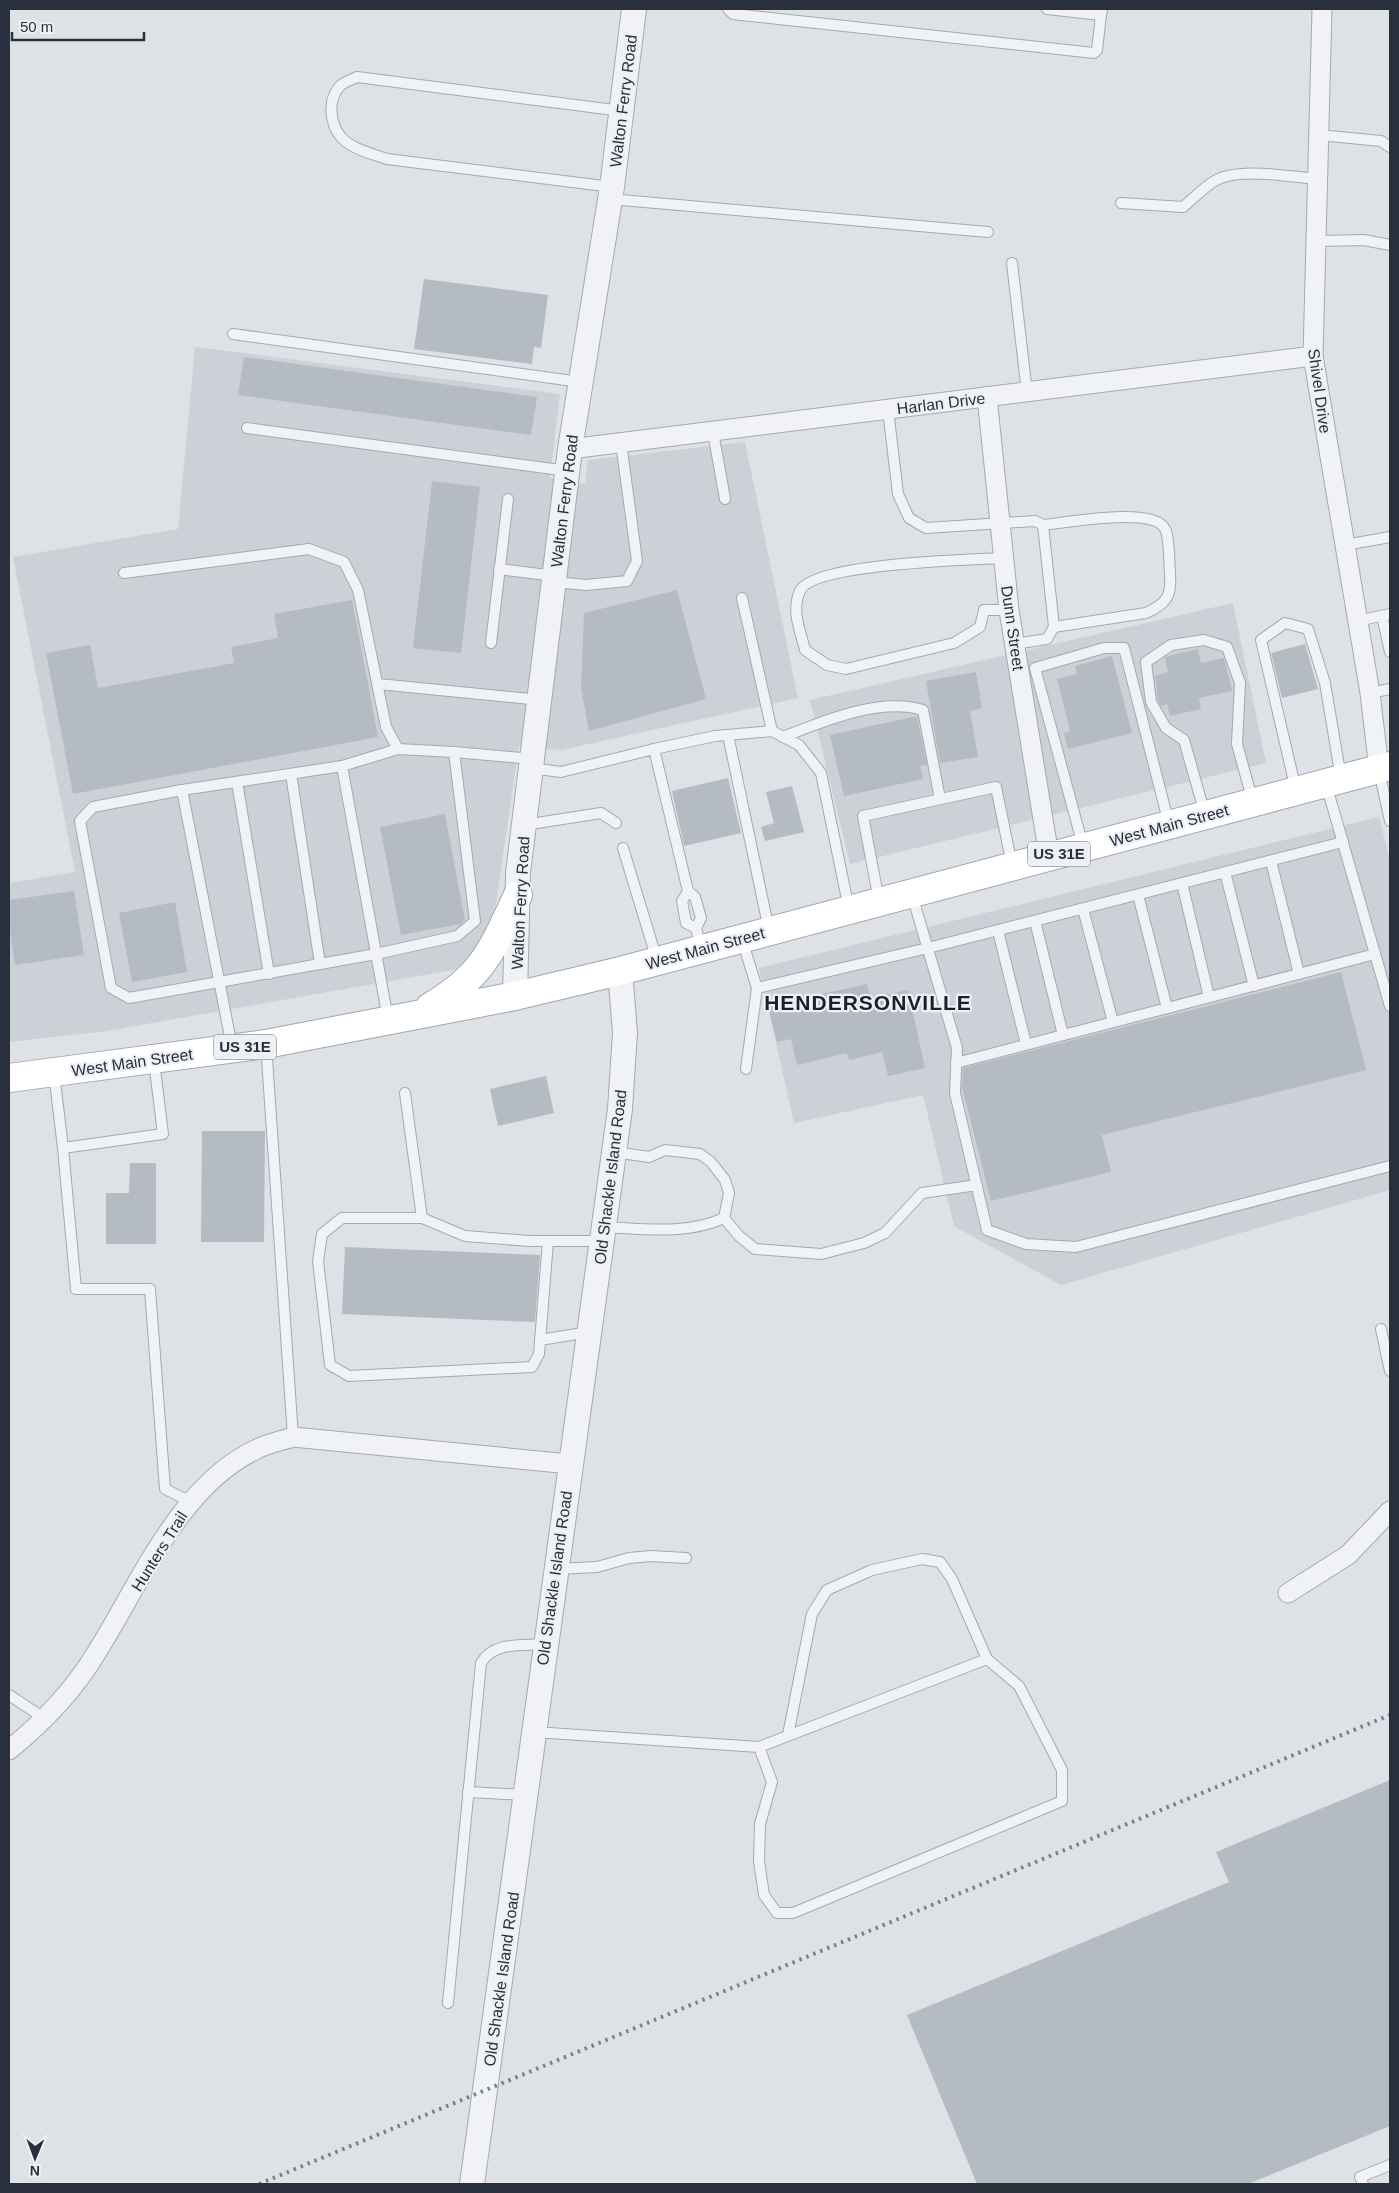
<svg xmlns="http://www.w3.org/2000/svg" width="1399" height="2193" font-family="Arial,sans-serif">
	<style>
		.built { fill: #ccd1d8 }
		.building { fill: #b5bbc3 }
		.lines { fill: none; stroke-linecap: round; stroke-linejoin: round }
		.service-casing { stroke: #a4a9b1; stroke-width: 12 }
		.minor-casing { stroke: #a4a9b1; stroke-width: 21 }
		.tertiary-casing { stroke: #a4a9b1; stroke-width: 26 }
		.primary-casing { stroke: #9ea6b2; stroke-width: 30 }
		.service { stroke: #f0f2f5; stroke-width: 10 }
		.minor { stroke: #f0f2f5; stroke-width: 19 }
		.tertiary { stroke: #f0f2f5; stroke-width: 24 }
		.primary { stroke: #fff; stroke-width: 28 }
		.rail { stroke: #78818f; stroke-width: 4; stroke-dasharray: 2.5 5; stroke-linecap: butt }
		.labels { text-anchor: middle; stroke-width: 4.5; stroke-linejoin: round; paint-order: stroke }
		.shield { fill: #edf0f4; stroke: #636a74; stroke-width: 1 }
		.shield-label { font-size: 15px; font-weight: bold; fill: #28303d }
		.street-label { font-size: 16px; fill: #28303d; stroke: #edf0f4 }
		.district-label { font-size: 21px; font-weight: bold; letter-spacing: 1px; fill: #1a212d; stroke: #edf0f4 }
	</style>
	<rect width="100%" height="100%" fill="#dee2e7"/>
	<g class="built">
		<polygon points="195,347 560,394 550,478 585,484 588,460 745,442 798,698 561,750 519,746 493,924 464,968 107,1031 9,1042 9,883 75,872 13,557 178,529"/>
		<polygon points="1233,603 1266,763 850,864 810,700"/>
		<polygon points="1379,817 1390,860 1390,1190 1061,1285 954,1226 923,1095 794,1123 759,968"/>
	</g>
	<g class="building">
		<polygon points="424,279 548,295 541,348 534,347 532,364 414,349"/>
		<polygon points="244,357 537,397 531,435 238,395"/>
		<polygon points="432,481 480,487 461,653 413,648"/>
		<polygon points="677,590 706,699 589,731 581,688 584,613"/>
		<polygon points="352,600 378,737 73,794 46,653 90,645 98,688 234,663 231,647 278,638 274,614"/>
		<polygon points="1305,644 1318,689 1282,698 1271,653"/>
		<polygon points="1198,649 1201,663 1224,658 1232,691 1199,698 1201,709 1170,716 1167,704 1161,706 1158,700 1155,676 1168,672 1165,658 1168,656"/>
		<polygon points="1112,656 1132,733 1068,749 1064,733 1070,731 1057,679 1077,674 1075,666"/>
		<polygon points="976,672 982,708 970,711 978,757 940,763 926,681"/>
		<polygon points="917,716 927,765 920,766 923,779 844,796 830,735"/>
		<polygon points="728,778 741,833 684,846 672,791"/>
		<polygon points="792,786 804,832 765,841 761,827 774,823 766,792"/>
		<polygon points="445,814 465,920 461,924 401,935 380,827"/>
		<polygon points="74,891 84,955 15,965 9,925 9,900"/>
		<polygon points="175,902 187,972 132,982 119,913"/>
		<polygon points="1341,972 1366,1070 1102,1135 1111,1172 991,1201 962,1087 963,1068"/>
		<polygon points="867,984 871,998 908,990 925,1068 888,1076 882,1052 849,1060 847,1053 797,1065 791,1039 777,1042 768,1006"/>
		<polygon points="546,1076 554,1113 498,1126 490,1089"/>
		<polygon points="202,1131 265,1131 264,1242 201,1242"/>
		<polygon points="130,1163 156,1163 156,1244 106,1244 106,1193 129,1193"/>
		<polygon points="345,1247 540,1255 535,1322 342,1314"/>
		<polygon points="1390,1780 1390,2126 1248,2184 977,2184 907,2015 1229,1882 1216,1852"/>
	</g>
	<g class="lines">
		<g class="service-casing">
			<g id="service">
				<polyline points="728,9 733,14 1094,53 1097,50 1101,15"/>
				<polyline points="1047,9 1101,15 1102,10"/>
				<polyline points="1319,135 1381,141 1390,147"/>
				<path d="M612,187L387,159C373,154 351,149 341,137C330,124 327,100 340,86C343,82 352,80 357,77L622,111"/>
				<polyline points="610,199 988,232"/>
				<path d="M1121,203L1183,207C1193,199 1202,189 1213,182C1236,166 1291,177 1318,179"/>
				<polyline points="1316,241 1364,240 1390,245"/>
				<polyline points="1012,263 1027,393"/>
				<polyline points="233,334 580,382"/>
				<polyline points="888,410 898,494 909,518 926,528 1035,521 1043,525 1054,627 1047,639 1014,644"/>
				<polyline points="247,428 568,471"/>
				<polyline points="713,432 725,499"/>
				<path d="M1043,525C1066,523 1154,506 1165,529C1170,538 1169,564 1170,575C1172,596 1166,604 1146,613L1054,627"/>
				<polyline points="1345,545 1390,537"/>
				<path d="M1004,558C971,560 812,563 800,591C791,610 800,630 805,650L827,665L846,669L954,643L980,627L984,610H1009"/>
				<polyline points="499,569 555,576"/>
				<polyline points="124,573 309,549 344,562 358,590 386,727 398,749"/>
				<polyline points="554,582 586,585 627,581 637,561 621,443"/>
				<polyline points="742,598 772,731"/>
				<polyline points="1382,616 1390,652"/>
				<polyline points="1357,621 1390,614"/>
				<polyline points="491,643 508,499"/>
				<polyline points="378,684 540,700"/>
				<polyline points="1370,693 1390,689"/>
				<polyline points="728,735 769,930"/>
				<path d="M783,737C824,721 879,697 923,710L940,799"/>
				<polyline points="654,749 715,736 772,731 799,745 821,773 849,909"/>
				<polyline points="454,752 532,759"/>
				<polyline points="531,768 561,772 654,749 688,891 695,897 701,918 696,928 701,948"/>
				<polyline points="1379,771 1390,821"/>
				<polyline points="291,774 320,964"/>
				<polyline points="237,782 269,974"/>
				<polyline points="1326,784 1390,1006"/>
				<polyline points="182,790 93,807 80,821 111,988 129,998 376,954 457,936 475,921 454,752 398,749 342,766"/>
				<polyline points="1296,790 1261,640 1285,623 1308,629 1325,683 1341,778"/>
				<polyline points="1205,814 1184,740 1166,728 1151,702 1146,662 1171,645 1204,640 1227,647 1240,683 1237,744 1253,802"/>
				<polyline points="524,825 601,813 616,823"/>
				<polyline points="1083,846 1035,668 1104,648 1124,648 1169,824"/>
				<polyline points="623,848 657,960"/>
				<polyline points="1271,861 1299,974"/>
				<polyline points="1225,872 1254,986"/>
				<polyline points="1182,883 1209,997"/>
				<polyline points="688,891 682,901 686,923 696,928"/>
				<polyline points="912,895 957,1048 955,1093 987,1230 1026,1244 1076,1247 1390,1166"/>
				<polyline points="1138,895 1167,1008"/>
				<polyline points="879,901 863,816 996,787 1012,865"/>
				<polyline points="1083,909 1113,1022"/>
				<polyline points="1035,921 1063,1035"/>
				<polyline points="998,931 1026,1044"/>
				<polyline points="742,940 757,988 928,948 1343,842"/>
				<polyline points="266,1044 293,1437"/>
				<polyline points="232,1047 182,790 342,766 388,1019"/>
				<polyline points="956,1063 1375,954"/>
				<polyline points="746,1069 757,988"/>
				<polyline points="54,1073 63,1148 76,1289 150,1289 165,1489 191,1502"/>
				<polyline points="405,1093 422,1218"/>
				<polyline points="63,1148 163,1134 154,1061"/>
				<polyline points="614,1152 649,1157 665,1150 700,1154 711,1162 725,1180 729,1193 724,1218 739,1236 755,1249 821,1254 864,1243 885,1233 922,1193 977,1185"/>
				<path d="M604,1227C645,1229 687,1235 724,1218"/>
				<polyline points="548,1241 539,1354 532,1367 349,1376 330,1365 318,1261 322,1234 342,1218 422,1218 465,1236 529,1241 601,1241"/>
				<polyline points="1381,1329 1390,1371"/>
				<polyline points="540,1340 589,1332"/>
				<polyline points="557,1569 597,1567 629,1558 651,1556 686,1558"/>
				<polyline points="9,1695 44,1718"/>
				<polyline points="534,1732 759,1747 987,1659 1019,1686 1062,1770 1062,1801 793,1913 777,1913 764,1895 759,1861 760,1824 772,1782 759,1747"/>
				<polyline points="788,1735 812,1614 827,1590 872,1570 922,1559 940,1562 952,1579 987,1659"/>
				<polyline points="468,1792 525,1795"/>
				<path d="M448,2003L481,1663C494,1641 522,1646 545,1644"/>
				<polyline points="1363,2184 1360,2177 1390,2165"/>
			</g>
		</g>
		<g class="minor-casing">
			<g id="minor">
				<polyline points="1322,9 1313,356 1370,693 1379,769"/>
				<polyline points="987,397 1009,610 1049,856"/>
				<polyline points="570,449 1313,356"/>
				<polyline points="1288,1593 1348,1555 1390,1511"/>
				<path d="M9,1750C41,1724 73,1691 95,1655C139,1586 179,1485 257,1449C268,1443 281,1441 293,1437L570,1464"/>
			</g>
		</g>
		<g class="tertiary-casing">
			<g id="tertiary">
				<polyline points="515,996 518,873 570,449 612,187 634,9"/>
				<polyline points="472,2184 620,1109 625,1033 620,971"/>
			</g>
		</g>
		<g class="primary-casing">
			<g id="primary">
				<path d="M430,1007C484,975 492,950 518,895"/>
				<polyline points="9,1078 266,1044 515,996 620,971 1390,766"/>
			</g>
		</g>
		<use href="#service" class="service"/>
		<use href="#minor" class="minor"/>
		<use href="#tertiary" class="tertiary"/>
		<use href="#primary" class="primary"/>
		<polyline class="rail" points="259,2184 1390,1715"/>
	</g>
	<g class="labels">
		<g class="shield">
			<rect x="1028" y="841.5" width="62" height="25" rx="4"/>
			<rect x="214" y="1034.5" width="62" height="25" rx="4"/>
		</g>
		<g class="shield-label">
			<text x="1059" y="859">US 31E</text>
			<text x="245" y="1052">US 31E</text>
		</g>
		<g class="street-label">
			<text transform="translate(623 101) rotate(-83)" y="6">Walton Ferry Road</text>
			<text transform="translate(1320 391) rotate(82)" y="6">Shivel Drive</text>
			<text transform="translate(941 403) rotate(-7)" y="6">Harlan Drive</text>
			<text transform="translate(564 501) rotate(-83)" y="6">Walton Ferry Road</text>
			<text transform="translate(1013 628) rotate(82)" y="6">Dunn Street</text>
			<text transform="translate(1169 825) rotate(-15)" y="6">West Main Street</text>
			<text transform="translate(520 903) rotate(-87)" y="6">Walton Ferry Road</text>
			<text transform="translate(705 948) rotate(-15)" y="6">West Main Street</text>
			<text transform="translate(132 1062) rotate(-8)" y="6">West Main Street</text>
			<text transform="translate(610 1177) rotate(-83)" y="6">Old Shackle Island Road</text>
			<text transform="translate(159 1551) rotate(-58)" y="6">Hunters Trail</text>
			<text transform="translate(554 1578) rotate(-82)" y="6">Old Shackle Island Road</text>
			<text transform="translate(501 1979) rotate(-82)" y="6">Old Shackle Island Road</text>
		</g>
		<g class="district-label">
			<text x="868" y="1010">HENDERSONVILLE</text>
		</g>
	</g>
	<rect width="1399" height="2193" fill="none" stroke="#28303d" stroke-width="20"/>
	<g transform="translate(35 2158) rotate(181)" stroke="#edf0f4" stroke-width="4" paint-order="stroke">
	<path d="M0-4L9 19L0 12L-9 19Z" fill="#28303d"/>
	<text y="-8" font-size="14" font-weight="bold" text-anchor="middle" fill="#28303d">N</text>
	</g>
	<path d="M12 32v8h132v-8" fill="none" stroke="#28303d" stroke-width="2.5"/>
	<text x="20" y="32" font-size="15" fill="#28303d" stroke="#edf0f4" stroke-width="4" paint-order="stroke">50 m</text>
</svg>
